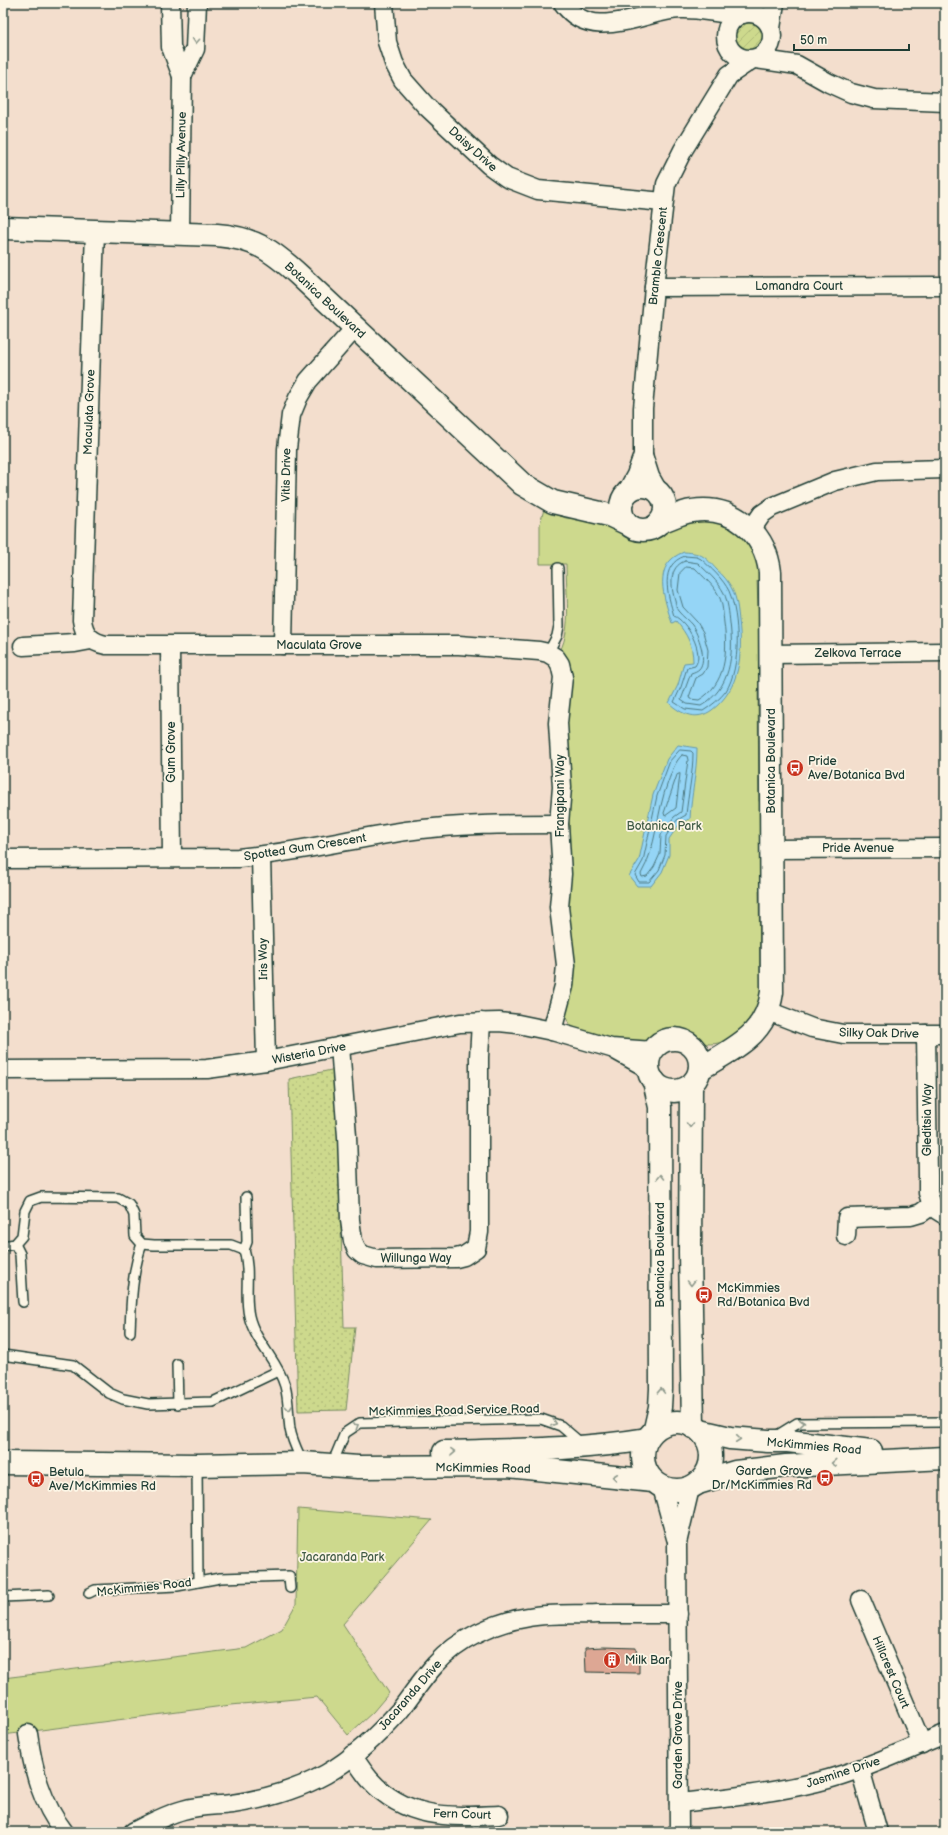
<svg xmlns="http://www.w3.org/2000/svg" width="948" height="1835" font-family="'Balsamiq Sans',sans-serif">
	<style>
		.grass { fill: url(#grass-dots); stroke: #768b60 }
		.park { fill: #cdd98d; stroke: #768b60 }
		.garden { fill: url(#garden-furrows); stroke: #768b60 }
		.water { fill: #95d5f6; stroke: #6698a8 }
		.lines { fill: none; stroke-linecap: round; stroke-linejoin: round }
		.shore { stroke: #4e7a82; stroke-width: 1 }
		.building { fill: #dda794; stroke: #1f3d34 }
		.service-casing { stroke: #1f3d34; stroke-width: 12 }
		.minor-casing { stroke: #1f3d34; stroke-width: 21 }
		.tertiary-casing { stroke: #1f3d34; stroke-width: 25 }
		.secondary-casing { stroke: #1f3d34; stroke-width: 25 }
		.service { stroke: #fcf5e5; stroke-width: 9 }
		.minor { stroke: #fcf5e5; stroke-width: 18 }
		.tertiary { stroke: #fcf5e5; stroke-width: 22 }
		.secondary { stroke: #fcf5e5; stroke-width: 22 }
		.oneway { stroke: #8e998c }
		.labels { text-anchor: middle; stroke-width: 3.5; stroke-linejoin: round; paint-order: stroke }
		.street-label { font-size: 12px; fill: #1f3d34; stroke: #fcf5e5 }
		.poi-label { font-size: 12px; fill: #1f3d34; stroke: #fcf5e5; text-anchor: start }
		.park-label { font-size: 12px; fill: #425c46; stroke: #fcf5e5 }
	</style>
	<defs>
		<pattern id="grass-dots" width="8" height="8" patternUnits="userSpaceOnUse"><rect width="8" height="8" fill="#cdd98d"/><path d="M2 2h.1M6 6h.1" fill="none" stroke="#b0bb7a" stroke-width="1.8" stroke-linecap="round"/></pattern>
		<pattern id="garden-furrows" width="10" height="10" patternUnits="userSpaceOnUse"><rect width="10" height="10" fill="#cdd98d"/><path d="M-1 1l2-2M0 10L10 0M9 11l2-2" fill="none" stroke="#b0bb7a"/></pattern>
	</defs>
	<rect width="100%" height="100%" fill="#f3decd"/>
	<filter id="ink" filterUnits="userSpaceOnUse"><feTurbulence type="fractalNoise" baseFrequency=".025" numOctaves="2"/><feDisplacementMap in="SourceGraphic" scale="8" xChannelSelector="R" yChannelSelector="G"/><feConvolveMatrix kernelMatrix="1 2 1 2 8 2 1 2 1" color-interpolation-filters="sRGB"/></filter>
	<g filter="url(#ink)">
		<polygon class="grass" points="336,1069 344,1327 355,1327 346,1410 298,1411 289,1079"/>
		<g class="park">
			<path d="M544,509L566,518L583,519L636,535L646,536L653,534L675,523L713,519L737,529L754,548L762,578L757,581L758,608L762,612V688L758,691L759,801L763,807L762,888L759,890L760,973L764,977C763,986 764,997 761,1005C752,1027 726,1049 701,1043C692,1042 684,1035 675,1036C666,1036 659,1041 651,1043C626,1046 601,1036 577,1029L570,1025L565,1016L568,923L560,651C572,628 566,591 566,564H540V524Z"/>
			<polygon points="298,1509 432,1520 343,1624 389,1693 373,1712 348,1735 317,1697 231,1705 3,1735 3,1678 246,1648 282,1629 296,1604"/>
		</g>
		<circle class="garden" cx="749" cy="38" r="15"/>
		<g class="water">
			<path d="M684,552C703,553 705,557 717,570C723,575 729,582 732,589C737,598 738,611 739,621C743,654 740,689 712,710C697,721 682,715 669,703L678,685L684,663L693,662C693,645 687,634 676,621L672,623C664,598 651,564 684,552Z"/>
			<path d="M678,745L697,748C697,772 691,795 690,819L680,823L669,839V855L662,872L651,886H637L629,876L639,860L653,795L667,759Z"/>
		</g>
		<g class="lines">
			<g class="shore">
				<path d="M685,556L697,557L701,559C711,568 723,579 729,591C740,617 741,667 726,691C720,699 711,706 703,711L685,709L674,702L681,687L687,668L695,666C705,653 687,621 674,616C668,595 658,565 685,556Z"/>
				<path d="M685,561L698,563C707,572 718,581 724,593C728,602 729,613 730,623C734,655 731,688 701,706L687,704L681,700L691,673C694,672 697,671 699,669C708,660 698,634 692,625C688,620 683,617 679,612C676,610 676,604 675,601C671,587 668,567 685,561Z"/>
				<path d="M686,567L695,568C703,577 714,585 719,596C723,604 723,615 724,623C728,652 726,684 699,700L690,699L689,697L696,678L703,674L707,667L708,650L703,632L697,622L683,607L678,590L680,573Z"/>
				<path d="M680,750L691,751L693,753C693,774 688,794 686,815L677,820L666,836L665,855L659,870L649,882H639L635,875L643,861L657,796L670,761Z"/>
				<path d="M682,755L687,756L688,760L681,812L674,817L661,835L660,854L654,867L647,876L642,877L641,874C657,847 656,813 668,782C672,772 674,763 682,755Z"/>
				<polygon points="680,774 676,808 665,816 664,813 677,775"/>
			</g>
		</g>
		<polygon class="building" points="603,1647 636,1648 637,1659 639,1659 639,1673 586,1672 585,1648"/>
		<g class="lines">
			<g class="service-casing">
				<g id="service">
					<polyline points="548,653 557,636 559,626 558,568"/>
					<polyline points="15,1244 20,1254 23,1302"/>
					<path d="M3,1246L15,1244L22,1236L25,1211L30,1201L41,1197L118,1198L129,1204L134,1215L135,1236L142,1244L154,1245H231L244,1250C251,1271 244,1294 249,1316C255,1342 278,1361 285,1386C289,1400 288,1415 290,1429C292,1441 298,1452 303,1463"/>
					<polyline points="244,1250 247,1242 246,1197"/>
					<path d="M130,1332C131,1303 132,1271 142,1244"/>
					<polyline points="3,1355 73,1365 109,1393 123,1399 148,1404 213,1402 278,1371"/>
					<polyline points="177,1364 178,1404"/>
					<polyline points="776,1436 797,1423 945,1422"/>
					<polyline points="335,1457 345,1433 360,1423 541,1419 561,1426 582,1444"/>
					<polyline points="197,1465 198,1581"/>
					<polyline points="89,1593 95,1590 177,1586 220,1578 289,1576 290,1588"/>
					<polyline points="3,1597 49,1595"/>
				</g>
			</g>
			<g class="minor-casing">
				<g id="minor">
					<polyline points="170,3 171,47 182,76 180,233"/>
					<polyline points="384,3 387,42 394,63 403,80 426,106 489,165 507,178 538,190 663,202"/>
					<path d="M563,3C592,45 644,10 681,9C702,8 722,15 743,14"/>
					<circle cx="749" cy="36" r="23"/>
					<polyline points="771,28 775,3"/>
					<polyline points="756,59 797,65 829,83 851,93 874,99 945,102"/>
					<polyline points="182,76 195,49 197,3"/>
					<path d="M95,231L82,620C84,635 91,642 106,645H459L539,651L548,653L556,658L560,664L563,677L558,723L562,787L559,824L562,874L559,907L566,965L564,986L552,1031"/>
					<polyline points="654,287 945,286"/>
					<polyline points="643,455 650,477 659,493"/>
					<polyline points="626,493 636,475 643,455 643,408 654,287 666,184 683,150 729,75 751,60"/>
					<polyline points="751,530 762,514 772,507 835,481 877,471 945,469"/>
					<polyline points="283,645 287,449 291,415 298,398 308,381 355,328"/>
					<polyline points="23,646 75,643 91,640"/>
					<polyline points="170,646 172,858"/>
					<polyline points="770,654 945,652"/>
					<polyline points="772,849 945,848"/>
					<polyline points="261,856 266,1061"/>
					<path d="M3,859L238,858C294,853 350,839 406,831C457,824 508,824 559,824"/>
					<polyline points="768,1011 812,1028 843,1034 945,1034"/>
					<polyline points="926,1034 928,1176 928,1193 932,1205"/>
					<polyline points="340,1046 347,1136 350,1220 353,1241 357,1250 363,1255 377,1259 456,1258 464,1256 476,1248 479,1232 479,1057 481,1022"/>
					<polyline points="615,1050 649,1069"/>
					<polyline points="3,1070 207,1069 266,1061 460,1023 499,1022 518,1024 552,1031 611,1048 653,1051"/>
					<polyline points="846,1236 847,1218 911,1216 921,1213 932,1205 937,1210 945,1215"/>
					<polyline points="662,1487 676,1538"/>
					<polyline points="861,1600 922,1744"/>
					<path d="M28,1734C33,1770 41,1802 64,1832"/>
					<path d="M352,1755C358,1764 364,1773 370,1780C406,1820 451,1817 499,1815"/>
					<polyline points="860,1769 878,1832"/>
					<path d="M679,1803C725,1798 772,1793 817,1782C861,1771 903,1751 945,1734"/>
					<path d="M133,1832C149,1824 165,1815 183,1810C200,1805 216,1806 232,1804C265,1799 297,1790 326,1774C354,1758 380,1733 401,1709C412,1695 422,1679 435,1665C458,1639 495,1622 529,1617C551,1613 575,1615 597,1614C624,1614 651,1614 678,1614"/>
					<polyline points="679,1832 677,1543 690,1488"/>
				</g>
			</g>
			<g class="tertiary-casing">
				<g id="tertiary">
					<path d="M3,228L217,235C255,238 273,251 300,276L522,484L553,502L609,515L626,523"/>
					<circle cx="643" cy="508" r="22"/>
					<path d="M660,522C671,518 682,512 692,511C733,505 765,532 770,572L772,992C766,1036 735,1047 700,1069"/>
					<circle cx="674" cy="1065" r="26"/>
					<polyline points="654,1081 660,1107 661,1389 660,1407 655,1429"/>
					<polyline points="691,1086 690,1252 693,1427"/>
				</g>
			</g>
			<g class="secondary-casing">
				<g id="secondary">
					<circle cx="677" cy="1456" r="34"/>
					<polyline points="700,1431 730,1438 768,1441 788,1441 871,1451"/>
					<path d="M444,1452C512,1450 581,1450 647,1439"/>
					<polyline points="3,1463 197,1465 303,1463 358,1467 508,1466 653,1481"/>
					<polyline points="698,1483 735,1472 786,1466 945,1458"/>
				</g>
			</g>
			<use href="#service" class="service"/>
			<use href="#minor" class="minor"/>
			<use href="#tertiary" class="tertiary"/>
			<use href="#secondary" class="secondary"/>
		</g>
		<defs><path id="oneway-chevron" d="M-2-3.5L2.5 0L-2 3.5" fill="none" stroke-width="1.6" stroke-linecap="round" stroke-linejoin="round"/></defs>
		<g class="oneway">
			<use href="#oneway-chevron" transform="translate(196 41) rotate(94)"/>
			<use href="#oneway-chevron" transform="translate(690 1125) rotate(90)"/>
			<use href="#oneway-chevron" transform="translate(660 1177) rotate(-90)"/>
			<use href="#oneway-chevron" transform="translate(691 1283) rotate(90)"/>
			<use href="#oneway-chevron" transform="translate(661 1391) rotate(-88)"/>
			<use href="#oneway-chevron" transform="translate(289 1408) rotate(85)"/>
			<use href="#oneway-chevron" transform="translate(554 1423) rotate(18)"/>
			<use href="#oneway-chevron" transform="translate(802 1423) rotate(-5)"/>
			<use href="#oneway-chevron" transform="translate(356 1426) rotate(-31)"/>
			<use href="#oneway-chevron" transform="translate(738 1439) rotate(6)"/>
			<use href="#oneway-chevron" transform="translate(453 1452) rotate(-2)"/>
			<use href="#oneway-chevron" transform="translate(834 1463) rotate(177)"/>
			<use href="#oneway-chevron" transform="translate(615 1477) rotate(-174)"/>
		</g>
	</g>
	<defs>
		<g id="bus-disc" transform="scale(0.9)"><circle r="9.5" fill="#c8321e" stroke="#fcf5e5"/><path d="M-5-6H5V4H4V6H2V4H-2V6H-4V4H-5ZM-3.5-4V0h7V-4ZM-3.5 1.2v1.5H-2V1.2ZM2 1.2v1.5H3.5V1.2Z" fill="#fff"/></g>
		<g id="building-disc" transform="scale(0.9)"><circle r="9.5" fill="#c8321e" stroke="#fcf5e5"/><path d="M-4-6H4V6H1V3H-1V6H-4ZM-2.5-4.3h1.7v1.8h-1.7ZM.8-4.3h1.7v1.8H.8ZM-2.5-1h1.7V.8h-1.7ZM.8-1h1.7V.8H.8Z" fill="#fff"/></g>
	</defs>
	<g fill-rule="evenodd">
		<use href="#bus-disc" x="795" y="768"/>
		<use href="#bus-disc" x="704" y="1295"/>
		<use href="#bus-disc" x="825" y="1478"/>
		<use href="#bus-disc" x="36" y="1479"/>
		<use href="#building-disc" x="612" y="1660"/>
	</g>
	<g class="labels">
		<g class="street-label">
			<text transform="translate(473 149) rotate(42)" y="4">Daisy Drive</text>
			<text transform="translate(181 155) rotate(-89)" y="4">Lilly Pilly Avenue</text>
			<text transform="translate(658 256) rotate(-84)" y="4">Bramble Crescent</text>
			<text x="799" y="290">Lomandra Court</text>
			<text transform="translate(325 300) rotate(43)" y="4">Botanica Boulevard</text>
			<text transform="translate(89 412) rotate(-88)" y="4">Maculata Grove</text>
			<text transform="translate(286 475) rotate(-89)" y="4">Vitis Drive</text>
			<text x="319" y="649">Maculata Grove</text>
			<text x="858" y="657">Zelkova Terrace</text>
			<text transform="translate(171 752) rotate(-90)" y="4">Gum Grove</text>
			<text transform="translate(771 761) rotate(-90)" y="4">Botanica Boulevard</text>
			<text transform="translate(560 796) rotate(-90)" y="4">Frangipani Way</text>
			<text transform="translate(305 847) rotate(-9)" y="4">Spotted Gum Crescent</text>
			<text x="858" y="852">Pride Avenue</text>
			<text transform="translate(263 959) rotate(-91)" y="4">Iris Way</text>
			<text transform="translate(879 1033) rotate(1)" y="4">Silky Oak Drive</text>
			<text transform="translate(309 1053) rotate(-11)" y="4">Wisteria Drive</text>
			<text transform="translate(927 1120) rotate(-90)" y="4">Gleditsia Way</text>
			<text transform="translate(660 1255) rotate(-90)" y="4">Botanica Boulevard</text>
			<text x="416" y="1262">Willunga Way</text>
			<text transform="translate(454 1410) rotate(-1)" y="4">McKimmies Road Service Road</text>
			<text transform="translate(814 1446) rotate(5)" y="4">McKimmies Road</text>
			<text transform="translate(483 1468) rotate(1)" y="4">McKimmies Road</text>
			<text transform="translate(144 1587) rotate(-6)" y="4">McKimmies Road</text>
			<text transform="translate(891 1672) rotate(67)" y="4">Hillcrest Court</text>
			<text transform="translate(410 1695) rotate(-49)" y="4">Jacaranda Drive</text>
			<text transform="translate(678 1735) rotate(-90)" y="4">Garden Grove Drive</text>
			<text transform="translate(843 1772) rotate(-18)" y="4">Jasmine Drive</text>
			<text transform="translate(462 1814) rotate(2)" y="4">Fern Court</text>
		</g>
		<g class="poi-label">
			<text x="808" y="765">Pride<tspan x="808" dy="14">Ave/Botanica Bvd</tspan></text>
			<text x="717" y="1292">McKimmies<tspan x="717" dy="14">Rd/Botanica Bvd</tspan></text>
			<text x="812" y="1475" text-anchor="end">Garden Grove<tspan x="812" dy="14">Dr/McKimmies Rd</tspan></text>
			<text x="49" y="1476">Betula<tspan x="49" dy="14">Ave/McKimmies Rd</tspan></text>
			<text x="625" y="1664">Milk Bar</text>
		</g>
		<g class="park-label">
			<text x="664" y="830">Botanica Park</text>
			<text x="342" y="1561">Jacaranda Park</text>
		</g>
	</g>
	<rect width="948" height="1835" fill="none" stroke="#fcf5e5" stroke-width="16"/>
	<rect x="8" y="8" width="932" height="1819" fill="none" stroke="#1f3d34" stroke-width="1.5" filter="url(#ink)"/>
	<path d="M794 44v6h115v-6" fill="none" stroke="#1f3d34" stroke-width="2"/>
	<text x="800" y="44" font-size="12" fill="#1f3d34" stroke="#fcf5e5" stroke-width="3" paint-order="stroke">50 m</text>
</svg>
